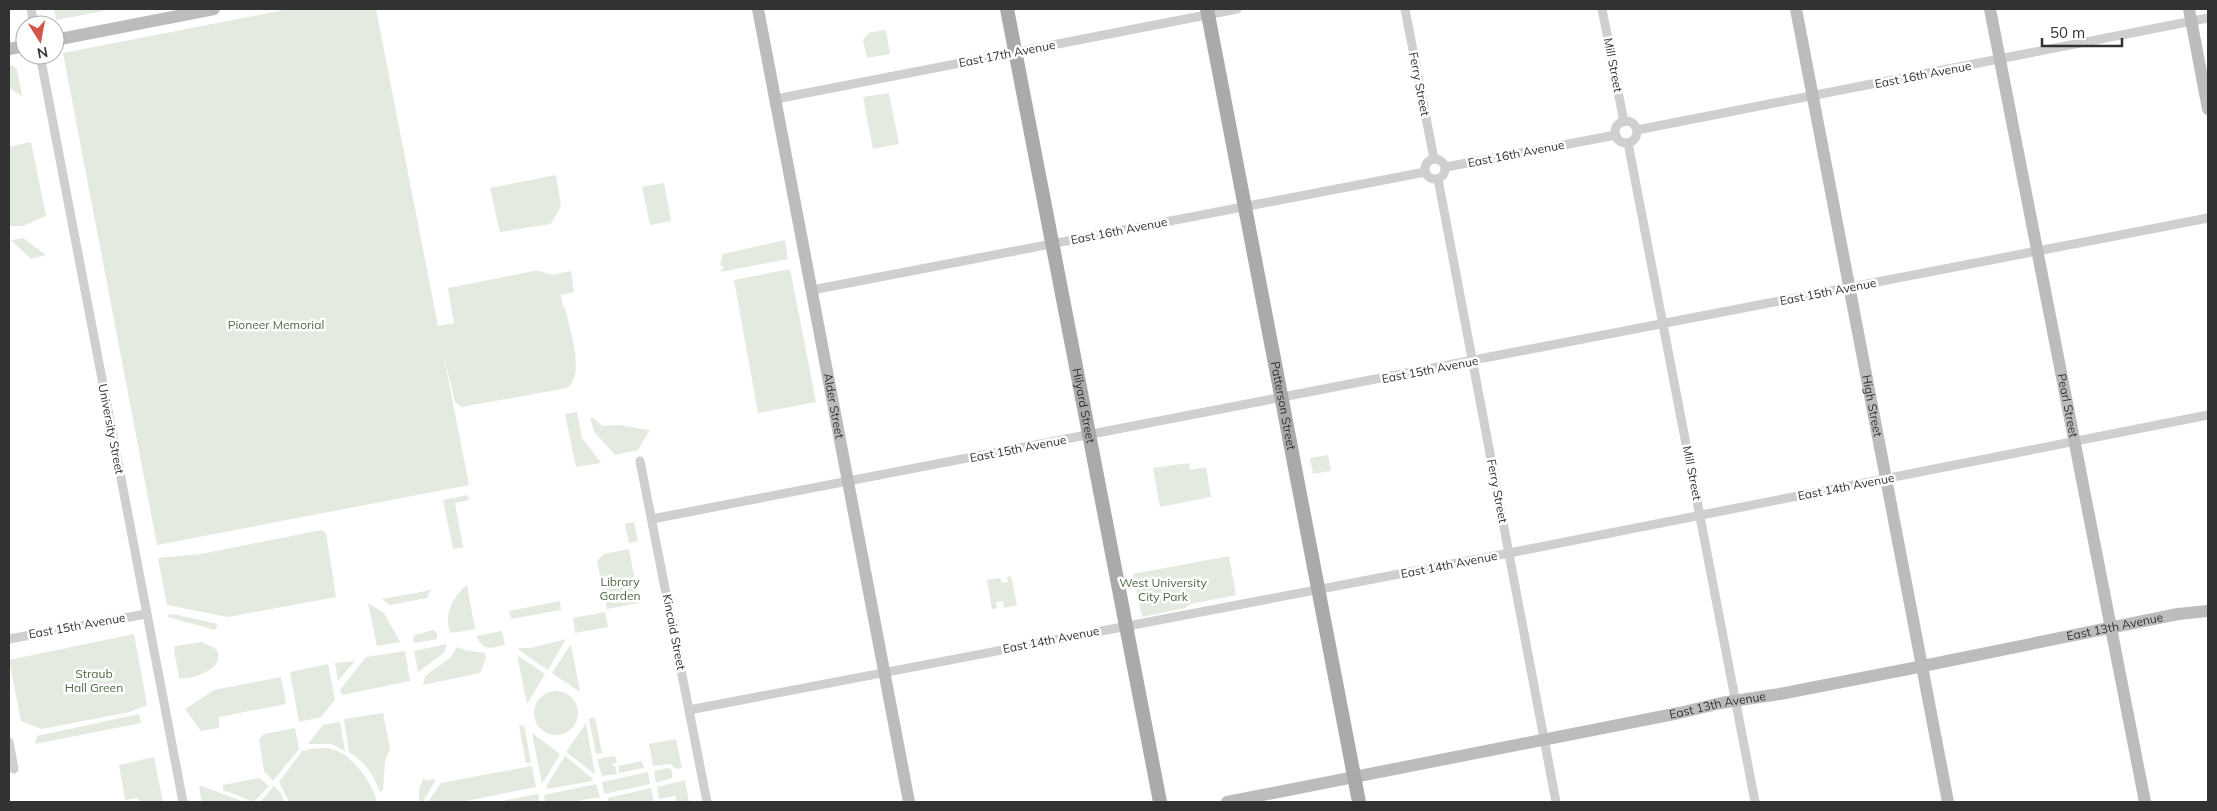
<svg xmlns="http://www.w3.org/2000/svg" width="2217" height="811" font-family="Mulish,sans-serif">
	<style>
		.green { fill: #e3eadf }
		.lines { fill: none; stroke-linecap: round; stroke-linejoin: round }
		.street { stroke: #cfcfcf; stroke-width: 9 }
		.secondary { stroke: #bcbcbc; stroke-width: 12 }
		.primary { stroke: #aaa; stroke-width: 14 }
		.labels { text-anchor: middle; stroke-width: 5; stroke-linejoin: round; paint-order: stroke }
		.street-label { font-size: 12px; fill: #323232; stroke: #fff }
		.park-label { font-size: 12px; fill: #4e6a43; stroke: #fff }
	</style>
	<rect width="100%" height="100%" fill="#fff"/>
	<g class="green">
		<polygon points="54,9 102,9 103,11 56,20"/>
		<path d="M289,9H376L438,326L454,323L448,288L534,271H539L552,275L571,271L574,292L561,295L563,307H565C569,328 586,374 567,388L462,407L455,402L443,352L469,485L157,545L63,53Z"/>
		<polygon points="883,30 886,31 890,54 867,58 863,40 869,33"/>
		<polygon points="11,65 17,69 22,96 9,88 9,66"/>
		<polygon points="889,93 899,144 873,149 863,97"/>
		<polygon points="31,142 46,216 23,226 9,226 9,147"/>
		<polygon points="556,175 561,206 551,224 500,232 490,188"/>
		<polygon points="664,183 671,221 650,225 642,187"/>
		<polygon points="23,238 46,255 31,259 11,240"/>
		<polygon points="785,240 788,259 720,272 724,267 720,265 723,254"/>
		<polygon points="790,269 816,402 758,413 734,280"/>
		<polygon points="577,412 582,438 601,463 576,467 565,414"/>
		<polygon points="590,418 594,418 602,426 619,425 650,430 638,450 615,455 595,433"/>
		<polygon points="1328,455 1331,471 1313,474 1310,458"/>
		<polygon points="1189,463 1190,470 1206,467 1211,497 1160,507 1153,468"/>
		<polygon points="468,495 469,500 455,503 463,547 453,549 443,500"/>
		<polygon points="634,522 638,541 629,543 625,524"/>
		<polygon points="321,530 326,533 336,597 228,617 167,605 158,558 201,554"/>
		<polygon points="629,549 639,603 607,609 597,561 604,554"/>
		<polygon points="1229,556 1236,595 1190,604 1185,608 1142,617 1133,574"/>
		<polygon points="1011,576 1017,605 1004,608 1003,601 996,602 997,608 992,609 987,580 1000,578 1002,583 1008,582 1007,577"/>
		<path d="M467,585L475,629L451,633C442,616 454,595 467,585Z"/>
		<polygon points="431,590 427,598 390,605 382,599"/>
		<polygon points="560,601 561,610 511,619 509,611"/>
		<polygon points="368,603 384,613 400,642 377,646"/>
		<polygon points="605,612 608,627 575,633 573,618"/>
		<polygon points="173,614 218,624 215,630 168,617 168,615"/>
		<polygon points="433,630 437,633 437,639 415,643 413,638 415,635"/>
		<path d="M502,631L505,645C488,648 485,652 476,636Z"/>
		<polygon points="134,634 147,705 130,712 42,729 21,721 9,660"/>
		<polygon points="566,639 548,670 519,650 519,648 530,648"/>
		<path d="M202,642L216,649C228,667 194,680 179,678L174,650L175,646Z"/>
		<polygon points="447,644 444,653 418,672 414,651"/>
		<polygon points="571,644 580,692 552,673"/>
		<polygon points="457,647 465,650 485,653 486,658 480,673 423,685 425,676 450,658"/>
		<polygon points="405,651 410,681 342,695 340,690 366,657"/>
		<polygon points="517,655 545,674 527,704"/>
		<polygon points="355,661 338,681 335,663"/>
		<polygon points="328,664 335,700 321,717 299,722 290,672"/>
		<polygon points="281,677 286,704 219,717 219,728 201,731 185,709 214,690"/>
		<circle cx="556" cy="713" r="22"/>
		<path d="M383,713L390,749L385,761L383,790L380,792C374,775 365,762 349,752L344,719Z"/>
		<polygon points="139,714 141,723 35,744 37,736"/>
		<polygon points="595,717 602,753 596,754 589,719"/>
		<polygon points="340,722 345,751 331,744 308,744 323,725"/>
		<polygon points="586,723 595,774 566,752"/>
		<polygon points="524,725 531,762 526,763 519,726"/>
		<polygon points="295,728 299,749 273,781 264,771 259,739 264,734"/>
		<polygon points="532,733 560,754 542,784"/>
		<polygon points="676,739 682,768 677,769 670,764 653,766 649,744"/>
		<path d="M311,749C317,749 325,747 331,749C352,753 372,783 377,802H289L279,782L302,751Z"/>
		<polygon points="565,756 592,778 593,781 547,789 547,785"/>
		<polygon points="615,756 617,763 612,764 613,766 615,766 617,774 602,776 597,759"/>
		<polygon points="154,757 163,802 140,802 138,798 125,800 119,765"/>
		<polygon points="642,761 644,768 619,773 618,766"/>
		<polygon points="532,766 536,787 461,802 428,802 441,783"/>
		<polygon points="668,768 672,770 672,778 656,783 654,771"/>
		<polygon points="648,772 650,784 604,794 602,782"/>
		<polygon points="424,777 425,781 435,779 435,781 423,802 419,802 419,789"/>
		<polygon points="259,778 269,786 254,802 223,790 223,785"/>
		<polygon points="685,780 689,802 677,802 675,796 659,799 657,787"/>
		<polygon points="596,784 600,797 570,802 545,802 544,795"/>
		<polygon points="201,786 245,802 202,802 199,787"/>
		<polygon points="274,786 281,793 284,802 260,802"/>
		<polygon points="651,788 654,802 608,802 608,798"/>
		<polygon points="538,794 539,802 497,802"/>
	</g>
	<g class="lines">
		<g class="street">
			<polyline points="31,9 34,25"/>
			<polyline points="1405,9 1434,159"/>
			<polyline points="1602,9 1624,122"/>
			<polyline points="40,55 183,802"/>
			<polyline points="776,99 1237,9"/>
			<circle cx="1626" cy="132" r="11"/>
			<polyline points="1637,130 2208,18"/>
			<polyline points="1628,143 1755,802"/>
			<circle cx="1435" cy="169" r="10"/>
			<polyline points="1446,167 1616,135"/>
			<polyline points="1438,179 1556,802"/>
			<polyline points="812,290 1425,172"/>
			<polyline points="640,461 707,802"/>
			<polyline points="652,519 2208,218"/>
			<polyline points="9,639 146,614"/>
			<polyline points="689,710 1509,553 2208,415"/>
			<polyline points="9,742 14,769"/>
		</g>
		<g class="secondary">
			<path id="s1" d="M758,9L909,802"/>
			<path id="s2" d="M1796,9L1948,802"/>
			<path id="s3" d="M1990,9L2145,802"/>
			<polyline points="2189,9 2208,109"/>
			<polyline points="55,40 214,9"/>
			<polyline points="9,49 25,46"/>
			<path id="s4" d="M1227,802L1679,713L1721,703L1780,694L1908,669L2178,614L2208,611"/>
		</g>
		<g class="primary">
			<path id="s5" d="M1007,9L1160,802"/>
			<path id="s6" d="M1207,9L1359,802"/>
		</g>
	</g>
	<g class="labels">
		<g class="street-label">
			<text transform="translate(1007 54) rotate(-11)" y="4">East 17th Avenue</text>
			<text transform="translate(1613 65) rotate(79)" y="4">Mill Street</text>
			<text transform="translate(1923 75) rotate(-11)" y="4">East 16th Avenue</text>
			<text transform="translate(1419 84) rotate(79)" y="4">Ferry Street</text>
			<text transform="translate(1516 154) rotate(-11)" y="4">East 16th Avenue</text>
			<text transform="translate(1119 231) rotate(-11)" y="4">East 16th Avenue</text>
			<text transform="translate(1828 292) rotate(-11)" y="4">East 15th Avenue</text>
			<text transform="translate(1430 370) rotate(-11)" y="4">East 15th Avenue</text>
			<text dy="4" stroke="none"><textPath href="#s1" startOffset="404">Alder Street</textPath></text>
			<text dy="4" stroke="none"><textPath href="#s3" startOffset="404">Pearl Street</textPath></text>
			<text dy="4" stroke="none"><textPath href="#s5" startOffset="404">Hilyard Street</textPath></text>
			<text dy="4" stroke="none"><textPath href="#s6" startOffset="404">Patterson Street</textPath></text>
			<text dy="4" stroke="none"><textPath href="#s2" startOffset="404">High Street</textPath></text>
			<text transform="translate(111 429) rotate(79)" y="4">University Street</text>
			<text transform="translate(1018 449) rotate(-11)" y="4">East 15th Avenue</text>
			<text transform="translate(1692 473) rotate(79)" y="4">Mill Street</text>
			<text transform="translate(1846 487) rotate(-11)" y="4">East 14th Avenue</text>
			<text transform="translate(1497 491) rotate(79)" y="4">Ferry Street</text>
			<text transform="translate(1449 565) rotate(-11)" y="4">East 14th Avenue</text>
			<text transform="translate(77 626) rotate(-10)" y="4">East 15th Avenue</text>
			<text dy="4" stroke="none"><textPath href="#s4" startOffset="905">East 13th Avenue</textPath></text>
			<text transform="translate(674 632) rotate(79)" y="4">Kincaid Street</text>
			<text transform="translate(1051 640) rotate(-11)" y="4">East 14th Avenue</text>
			<text dy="4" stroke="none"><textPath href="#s4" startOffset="500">East 13th Avenue</textPath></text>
		</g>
		<g class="park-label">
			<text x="276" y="329">Pioneer Memorial</text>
			<text x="620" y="586">Library<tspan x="620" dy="14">Garden</tspan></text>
			<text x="1163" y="587">West University<tspan x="1163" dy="14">City Park</tspan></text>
			<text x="94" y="678">Straub<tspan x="94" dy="14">Hall Green</tspan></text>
		</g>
	</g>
	<rect width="2217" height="811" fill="none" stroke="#323232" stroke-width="20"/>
	<g transform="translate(40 40) rotate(169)"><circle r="24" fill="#ffffff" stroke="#adadad"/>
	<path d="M0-4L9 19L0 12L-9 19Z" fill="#d55447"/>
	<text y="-8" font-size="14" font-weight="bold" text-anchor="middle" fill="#323232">N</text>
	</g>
	<path d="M2042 38v8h80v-8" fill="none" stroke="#323232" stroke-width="2.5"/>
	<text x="2050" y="38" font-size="15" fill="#323232" stroke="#ffffff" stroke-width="4" paint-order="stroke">50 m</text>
</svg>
